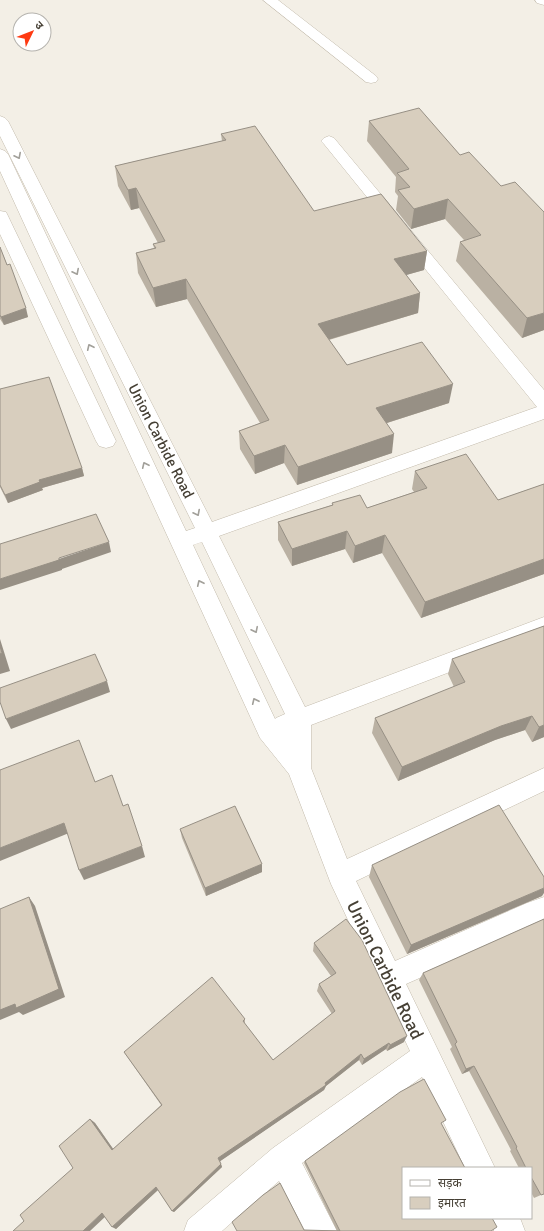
<svg xmlns="http://www.w3.org/2000/svg" width="544" height="1231" font-family="Signika,'Noto Sans Devanagari',sans-serif">
	<style>
		.lines { fill: none; stroke-linecap: round; stroke-linejoin: round }
		.minor-casing { stroke: #c2baab; stroke-width: 1 }
		.minor { fill: #fff; fill-rule: evenodd }
		.wall { fill: #bab1a3 }
		.shaded-wall { fill: #979085 }
		.building { fill: #d8cebe; stroke: #979085 }
		.oneway { stroke: #a2a09a }
		.labels { text-anchor: middle; stroke-width: 3; stroke-linejoin: round; paint-order: stroke }
		.street-label { font-size: 15px; fill: #464035; stroke: #fff }
		.near-street-label { font-size: 18px; fill: #464035; stroke: #fff }
	</style>
	<rect width="100%" height="100%" fill="#f3efe6"/>
	<g class="lines">
		<g class="minor-casing">
			<g id="minor">
				<polygon points="263,0 278,0 376,76 378,79 376,82 371,83 366,82"/>
				<polygon points="535,0 544,0 544,5 537,3"/>
				<path d="M0,116L5,118L8,121L212,522L537,407L324,144L321,141L324,138L329,136L334,138L544,390V419L219,536L305,707L544,617V636L311,725V768L347,859L544,768V791L356,881L395,961L527,903L544,897V923L406,984L495,1168H465L422,1077L302,1163L337,1231H305L279,1181L222,1231H184L188,1220L273,1148L410,1051L331,884L289,774L260,738L0,171V149L5,151L8,154L186,531L195,528L0,136ZM202,542L285,714L276,718L275,719L193,545Z"/>
				<polygon points="0,211 6,212 8,216 116,441 113,446 106,448 99,446 96,441 0,234"/>
				<polygon points="489,1218 520,1218 525,1231 494,1231"/>
			</g>
		</g>
		<use href="#minor" class="minor"/>
	</g>
	<g class="wall">
		<polygon points="369,121 460,155 501,186 544,330 522,338 456,261 460,242 464,240 445,219 411,229 396,210 398,196 395,192 396,177 367,141"/>
		<polygon points="221,134 314,211 427,251 424,270 406,275 420,293 418,313 329,340 347,365 449,403 387,423 392,453 297,485 284,463 255,474 240,449 239,431 260,423 187,299 156,307 138,273 136,253 154,248 153,244 158,243 139,208 131,210 118,186 115,166 222,141"/>
		<polygon points="0,247 28,317 4,325 0,319"/>
		<polygon points="0,389 82,468 84,476 42,488 43,490 8,503 0,487"/>
		<polygon points="415,471 498,500 544,484 544,574 421,618 382,553 353,563 345,549 292,566 278,540 278,522 332,505 332,503 367,508 414,492 412,489"/>
		<polygon points="544,626 544,737 532,742 525,730 495,740 398,781 372,733 375,718 454,687 448,674 452,659"/>
		<polygon points="180,829 262,872 206,896 182,838"/>
		<polygon points="372,865 542,896 407,954 369,877"/>
		<polygon points="544,919 541,1195 534,1198 531,1192 531,1168 519,1168 510,1151 511,1150 469,1071 462,1074 450,1049 452,1047 419,980 423,973"/>
		<polygon points="314,943 404,1042 387,1051 386,1049 362,1065 359,1060 326,1086 324,1090 220,1161 222,1167 174,1212 172,1211 158,1190 116,1229 105,1217 24,1221 73,1168 90,1119 95,1123 113,1149 161,1105 124,1052 245,1019 245,1024 273,1060 332,1014 317,991 319,984 331,976 313,951"/>
		<polygon points="441,1124 491,1231 237,1231 337,1231 304,1163 305,1161"/>
	</g>
	<g class="shaded-wall">
		<polygon points="136,188 139,208 131,210 128,190"/>
		<polygon points="448,199 445,219 411,229 414,209"/>
		<polygon points="427,251 424,270 392,279 394,259"/>
		<polygon points="186,279 187,299 156,307 153,288"/>
		<polygon points="420,293 418,313 317,343 318,324"/>
		<polygon points="26,308 28,317 4,325 1,317"/>
		<polygon points="544,313 544,330 522,338 527,318"/>
		<polygon points="453,384 449,403 374,427 376,408"/>
		<polygon points="394,434 392,453 297,485 298,467"/>
		<polygon points="285,445 284,463 255,474 254,456"/>
		<polygon points="82,468 84,476 42,488 43,490 8,503 5,495 39,480"/>
		<polygon points="347,531 345,549 292,566 292,549"/>
		<polygon points="385,535 382,553 353,563 355,546"/>
		<polygon points="109,542 111,552 62,569 62,570 0,590 0,579"/>
		<polygon points="544,559 544,574 421,618 425,602"/>
		<polygon points="0,639 10,671 0,674"/>
		<polygon points="107,681 110,692 11,729 6,719"/>
		<polygon points="532,716 525,730 495,740 398,781 402,767 501,726"/>
		<polygon points="544,725 544,737 532,742 539,727"/>
		<polygon points="64,823 69,833 0,861 0,848"/>
		<polygon points="142,846 145,857 84,880 79,870"/>
		<polygon points="262,864 262,872 206,896 205,888"/>
		<polygon points="544,888 544,893 542,896 407,954 411,945"/>
		<polygon points="29,897 35,906 65,997 23,1015 19,1012 0,1020 0,1010"/>
		<polygon points="407,1036 404,1042 387,1051 390,1045"/>
		<polygon points="389,1043 386,1049 362,1065 364,1059"/>
		<polygon points="361,1054 359,1060 326,1086 324,1090 219,1162 218,1158 325,1083"/>
		<polygon points="474,1066 469,1071 462,1074 466,1069"/>
		<polygon points="90,1119 95,1123 116,1153 112,1150"/>
		<polygon points="221,1164 222,1167 174,1212 172,1211"/>
		<polygon points="156,1187 159,1189 116,1229 112,1227"/>
		<polygon points="102,1213 107,1215 90,1231 83,1231"/>
	</g>
	<g class="building">
		<polygon points="419,108 460,155 469,152 501,186 515,182 544,212 544,313 527,318 460,242 481,235 448,199 414,209 398,190 410,187 397,173 409,169 369,121"/>
		<polygon points="255,126 314,211 381,194 427,251 394,259 420,293 318,324 347,365 422,342 453,384 376,408 394,434 298,467 285,445 254,456 239,431 269,420 186,279 153,288 136,253 156,248 153,244 165,241 136,188 128,190 115,166 226,140 221,134"/>
		<polygon points="0,247 7,265 10,264 26,308 1,317 0,315"/>
		<polygon points="49,377 82,468 39,480 40,482 5,495 0,485 0,389"/>
		<polygon points="466,454 498,500 544,484 544,559 425,602 385,535 355,546 347,531 292,549 278,522 333,505 332,503 360,495 367,508 427,488 415,471"/>
		<polygon points="96,514 109,542 59,558 59,560 0,579 0,544"/>
		<polygon points="544,626 544,725 539,727 532,716 501,726 402,767 375,718 465,682 452,659"/>
		<polygon points="0,646 2,653 0,654"/>
		<polygon points="95,654 107,681 6,719 0,702 0,688"/>
		<polygon points="79,740 95,782 112,775 123,806 128,804 142,846 79,870 64,823 0,848 0,770"/>
		<polygon points="499,805 544,877 544,888 411,945 372,865"/>
		<polygon points="235,806 262,864 205,888 180,829"/>
		<polygon points="29,897 59,989 16,1008 15,1004 0,1010 0,909"/>
		<polygon points="346,919 362,940 407,1036 390,1045 389,1043 364,1059 361,1054 325,1083 326,1085 218,1158 221,1164 172,1211 156,1187 112,1227 102,1213 83,1231 13,1231 24,1221 20,1215 73,1168 59,1146 90,1119 112,1150 162,1105 124,1052 212,977 245,1019 243,1021 273,1060 335,1011 319,984 336,973 314,943"/>
		<polygon points="544,919 544,1194 541,1195 531,1177 531,1168 526,1168 516,1148 517,1147 474,1066 466,1069 455,1044 457,1042 423,973"/>
		<polygon points="424,1079 446,1120 441,1123 465,1168 403,1168 403,1218 492,1218 497,1227 491,1231 237,1231 232,1222 263,1195 280,1183 304,1230 340,1231 305,1161 400,1092"/>
	</g>
	<defs><path id="oneway-chevron" d="M-2-3.5L2.5 0L-2 3.5" fill="none" stroke-width="1.6" stroke-linecap="round" stroke-linejoin="round"/></defs>
	<g class="oneway">
		<use href="#oneway-chevron" transform="translate(18 156) rotate(63)"/>
		<use href="#oneway-chevron" transform="translate(76 272) rotate(63)"/>
		<use href="#oneway-chevron" transform="translate(90 347) rotate(-115)"/>
		<use href="#oneway-chevron" transform="translate(145 465) rotate(-115)"/>
		<use href="#oneway-chevron" transform="translate(197 513) rotate(63)"/>
		<use href="#oneway-chevron" transform="translate(200 583) rotate(-115)"/>
		<use href="#oneway-chevron" transform="translate(255 630) rotate(64)"/>
		<use href="#oneway-chevron" transform="translate(255 701) rotate(-115)"/>
	</g>
	<g class="labels">
		<g class="street-label">
			<text transform="translate(161 441) rotate(63)" y="5">Union Carbide Road</text>
		</g>
		<g class="near-street-label">
			<text transform="translate(385 970) rotate(64)" y="6">Union Carbide Road</text>
		</g>
	</g>
	<rect x="402" y="1167" width="130" height="52" fill="#ffffff" stroke="#b5b3ae"/>
	<rect x="410" y="1180" width="20" height="6" fill="#ffffff" stroke="#b5b3ae"/>
	<text x="438" y="1187" font-size="12" fill="#464035">सड़क</text>
	<rect x="410" y="1197" width="20" height="12" fill="#d8cebe" stroke="#b5b3ae"/>
	<text x="438" y="1207" font-size="12" fill="#464035">इमारत</text>
	<g transform="translate(32 32) rotate(47)"><circle r="19" fill="#ffffff" stroke="#b5b3ae"/>
	<path d="M0-3L7 15L0 10L-7 15Z" fill="#fe3a12"/>
	<text y="-6" font-size="11" font-weight="bold" text-anchor="middle" fill="#464035">उ</text>
	</g>
</svg>
